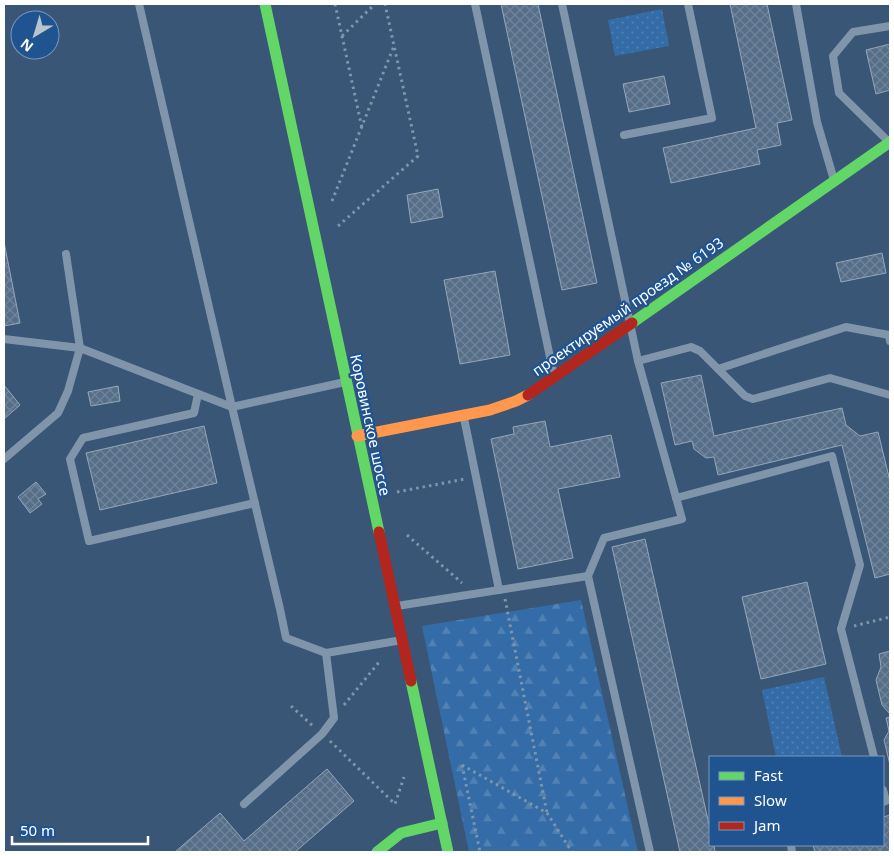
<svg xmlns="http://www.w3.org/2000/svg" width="894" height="856" font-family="'Noto Sans',sans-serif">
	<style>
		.grass { fill: url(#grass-dots) }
		.forest { fill: url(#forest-firs) }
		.building { fill: url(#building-cross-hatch); stroke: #95a6b8 }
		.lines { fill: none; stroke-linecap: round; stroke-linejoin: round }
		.path { stroke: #8095aa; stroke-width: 3; stroke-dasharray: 2.5 4; stroke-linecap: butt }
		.lane { stroke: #8095aa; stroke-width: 8 }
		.fast { stroke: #63d668; stroke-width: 11 }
		.slow { stroke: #ff974d; stroke-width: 11 }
		.jam { stroke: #b3261e; stroke-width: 11 }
		.labels { text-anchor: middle; stroke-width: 4.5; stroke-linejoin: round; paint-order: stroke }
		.street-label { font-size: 15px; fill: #fff; stroke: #1f5491 }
	</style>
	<defs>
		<pattern id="grass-dots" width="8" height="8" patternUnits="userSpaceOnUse" patternTransform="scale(1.25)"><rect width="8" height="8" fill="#336ca7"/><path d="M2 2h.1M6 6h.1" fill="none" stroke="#5282b4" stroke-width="1.8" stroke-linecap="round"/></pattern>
		<pattern id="forest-firs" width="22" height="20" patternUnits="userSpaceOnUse" patternTransform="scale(1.25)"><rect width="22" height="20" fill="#336ca7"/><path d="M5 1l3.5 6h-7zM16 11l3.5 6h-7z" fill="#5282b4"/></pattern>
		<pattern id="building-cross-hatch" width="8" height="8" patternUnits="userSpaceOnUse" patternTransform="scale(1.25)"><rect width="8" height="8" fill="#576e88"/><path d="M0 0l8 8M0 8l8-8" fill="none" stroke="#70849a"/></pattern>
	</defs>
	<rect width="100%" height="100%" fill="#395677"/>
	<g class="grass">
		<polygon points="662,9 669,46 615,56 608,20"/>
		<polygon points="824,677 842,757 776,757 762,690"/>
	</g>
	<polygon class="forest" points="581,600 638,852 469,852 422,626"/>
	<g class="building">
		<polygon points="501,4 538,4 597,283 562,290"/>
		<polygon points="730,4 767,4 792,120 777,123 781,145 757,150 760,164 671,183 663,148 756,128"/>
		<polygon points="890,44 890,90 876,94 866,50"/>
		<polygon points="664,76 670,104 629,112 623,84"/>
		<polygon points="438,189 443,217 411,223 407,195"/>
		<polygon points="4,242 20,323 4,326"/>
		<polygon points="882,253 886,273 841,282 836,263"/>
		<polygon points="495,271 510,355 460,364 444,280"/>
		<polygon points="701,375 714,436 842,408 846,425 860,436 878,432 890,481 890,574 875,578 842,445 718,475 714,457 706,458 694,449 692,441 675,445 661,383"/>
		<polygon points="4,385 20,405 4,419"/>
		<polygon points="118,386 120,401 91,406 88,392"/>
		<polygon points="545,421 550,447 611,435 620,477 558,489 573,558 518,569 491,439 514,434 513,427"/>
		<polygon points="204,426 217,483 100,510 86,453"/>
		<polygon points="36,482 46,494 38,499 42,504 30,513 18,497"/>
		<polygon points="645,539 710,829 710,845 714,845 715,852 680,852 612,547"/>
		<polygon points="807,582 826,664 761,679 742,597"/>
		<polygon points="890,651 890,714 882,705 876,680 881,667 879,654"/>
		<polygon points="890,717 890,765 884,740 889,731 886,718"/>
		<polygon points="327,769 354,801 295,852 175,852 220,813 244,841"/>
		<polygon points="890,815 890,851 884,852 815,852 813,845 883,845 883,817"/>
	</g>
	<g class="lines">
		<g class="path">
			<polyline points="335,4 362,128"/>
			<polyline points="342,36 375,4"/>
			<polyline points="332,201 394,46"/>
			<polyline points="338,226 418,156 385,4"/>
			<polyline points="397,492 465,479"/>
			<polyline points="407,535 462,583"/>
			<polyline points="505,599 547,813"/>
			<polyline points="854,626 890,617"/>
			<polyline points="344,705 380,661"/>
			<polyline points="291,706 314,727"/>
			<polyline points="330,741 395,804 404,777"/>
			<polyline points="462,765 547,813 572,852"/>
			<polyline points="462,765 480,852"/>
		</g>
		<g class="lane">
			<polyline points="139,4 232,407 280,609 286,638 326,653 402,640"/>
			<polyline points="475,4 554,376"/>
			<polyline points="562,4 638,361 682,519 604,538 588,576 650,852"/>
			<polyline points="796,4 817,122 834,180"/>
			<polyline points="624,135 712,118 688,4"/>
			<polyline points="888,141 839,93 833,56 853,32 890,26"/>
			<polyline points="4,339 80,348 232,407 345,382"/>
			<polyline points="638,361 691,347 700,351 745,396 753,399 830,378 890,395"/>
			<polyline points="718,369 846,327 889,335 890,341"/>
			<polyline points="198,394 194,413 83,438 70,459 89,541 255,503"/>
			<polyline points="464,418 499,590"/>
			<polyline points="4,459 58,413 68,391 80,348 66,254"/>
			<polyline points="676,498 832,456 860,565 841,629 874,757"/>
			<polyline points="397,606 588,576"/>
			<polyline points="883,790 886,801 883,802"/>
			<polyline points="244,804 322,734 334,718 326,653"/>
			<polyline points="791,845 792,852"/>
		</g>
		<g class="fast">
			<polyline points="265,4 379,532"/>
			<polyline points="632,323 890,142"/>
			<polyline points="411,681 448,852"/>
			<polyline points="377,852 401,833 442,823"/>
		</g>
		<polyline class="slow" points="357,436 490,410 516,401 528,395"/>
		<g class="jam">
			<polyline points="528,395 632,323"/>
			<polyline points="379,532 411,681"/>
		</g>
	</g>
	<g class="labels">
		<g class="street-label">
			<text transform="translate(628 307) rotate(-35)" y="5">проектируемый проезд № 6193</text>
			<text transform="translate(370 425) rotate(78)" y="5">Коровинское шоссе</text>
		</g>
	</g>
	<rect width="894" height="856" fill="none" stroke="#ffffff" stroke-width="10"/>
	<rect x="709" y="756" width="175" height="90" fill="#1f5491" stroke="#7998bd"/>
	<rect x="719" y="772" width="25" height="8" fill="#63d668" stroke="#7998bd"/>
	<text x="754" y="781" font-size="15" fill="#ffffff">Fast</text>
	<rect x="719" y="797" width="25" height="8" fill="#ff974d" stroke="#7998bd"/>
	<text x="754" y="806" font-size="15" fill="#ffffff">Slow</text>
	<rect x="719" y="822" width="25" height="8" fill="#b3261e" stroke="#7998bd"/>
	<text x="754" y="831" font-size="15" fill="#ffffff">Jam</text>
	<g transform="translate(35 35) rotate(218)"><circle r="24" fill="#1f5491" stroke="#7998bd"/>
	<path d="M0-4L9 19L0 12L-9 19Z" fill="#bac4cf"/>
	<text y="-8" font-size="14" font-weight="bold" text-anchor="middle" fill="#ffffff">N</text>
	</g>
	<path d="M12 836v8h136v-8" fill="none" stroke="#ffffff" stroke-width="2.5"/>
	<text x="20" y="836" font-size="15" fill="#ffffff" stroke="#1f5491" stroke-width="4" paint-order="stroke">50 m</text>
</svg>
